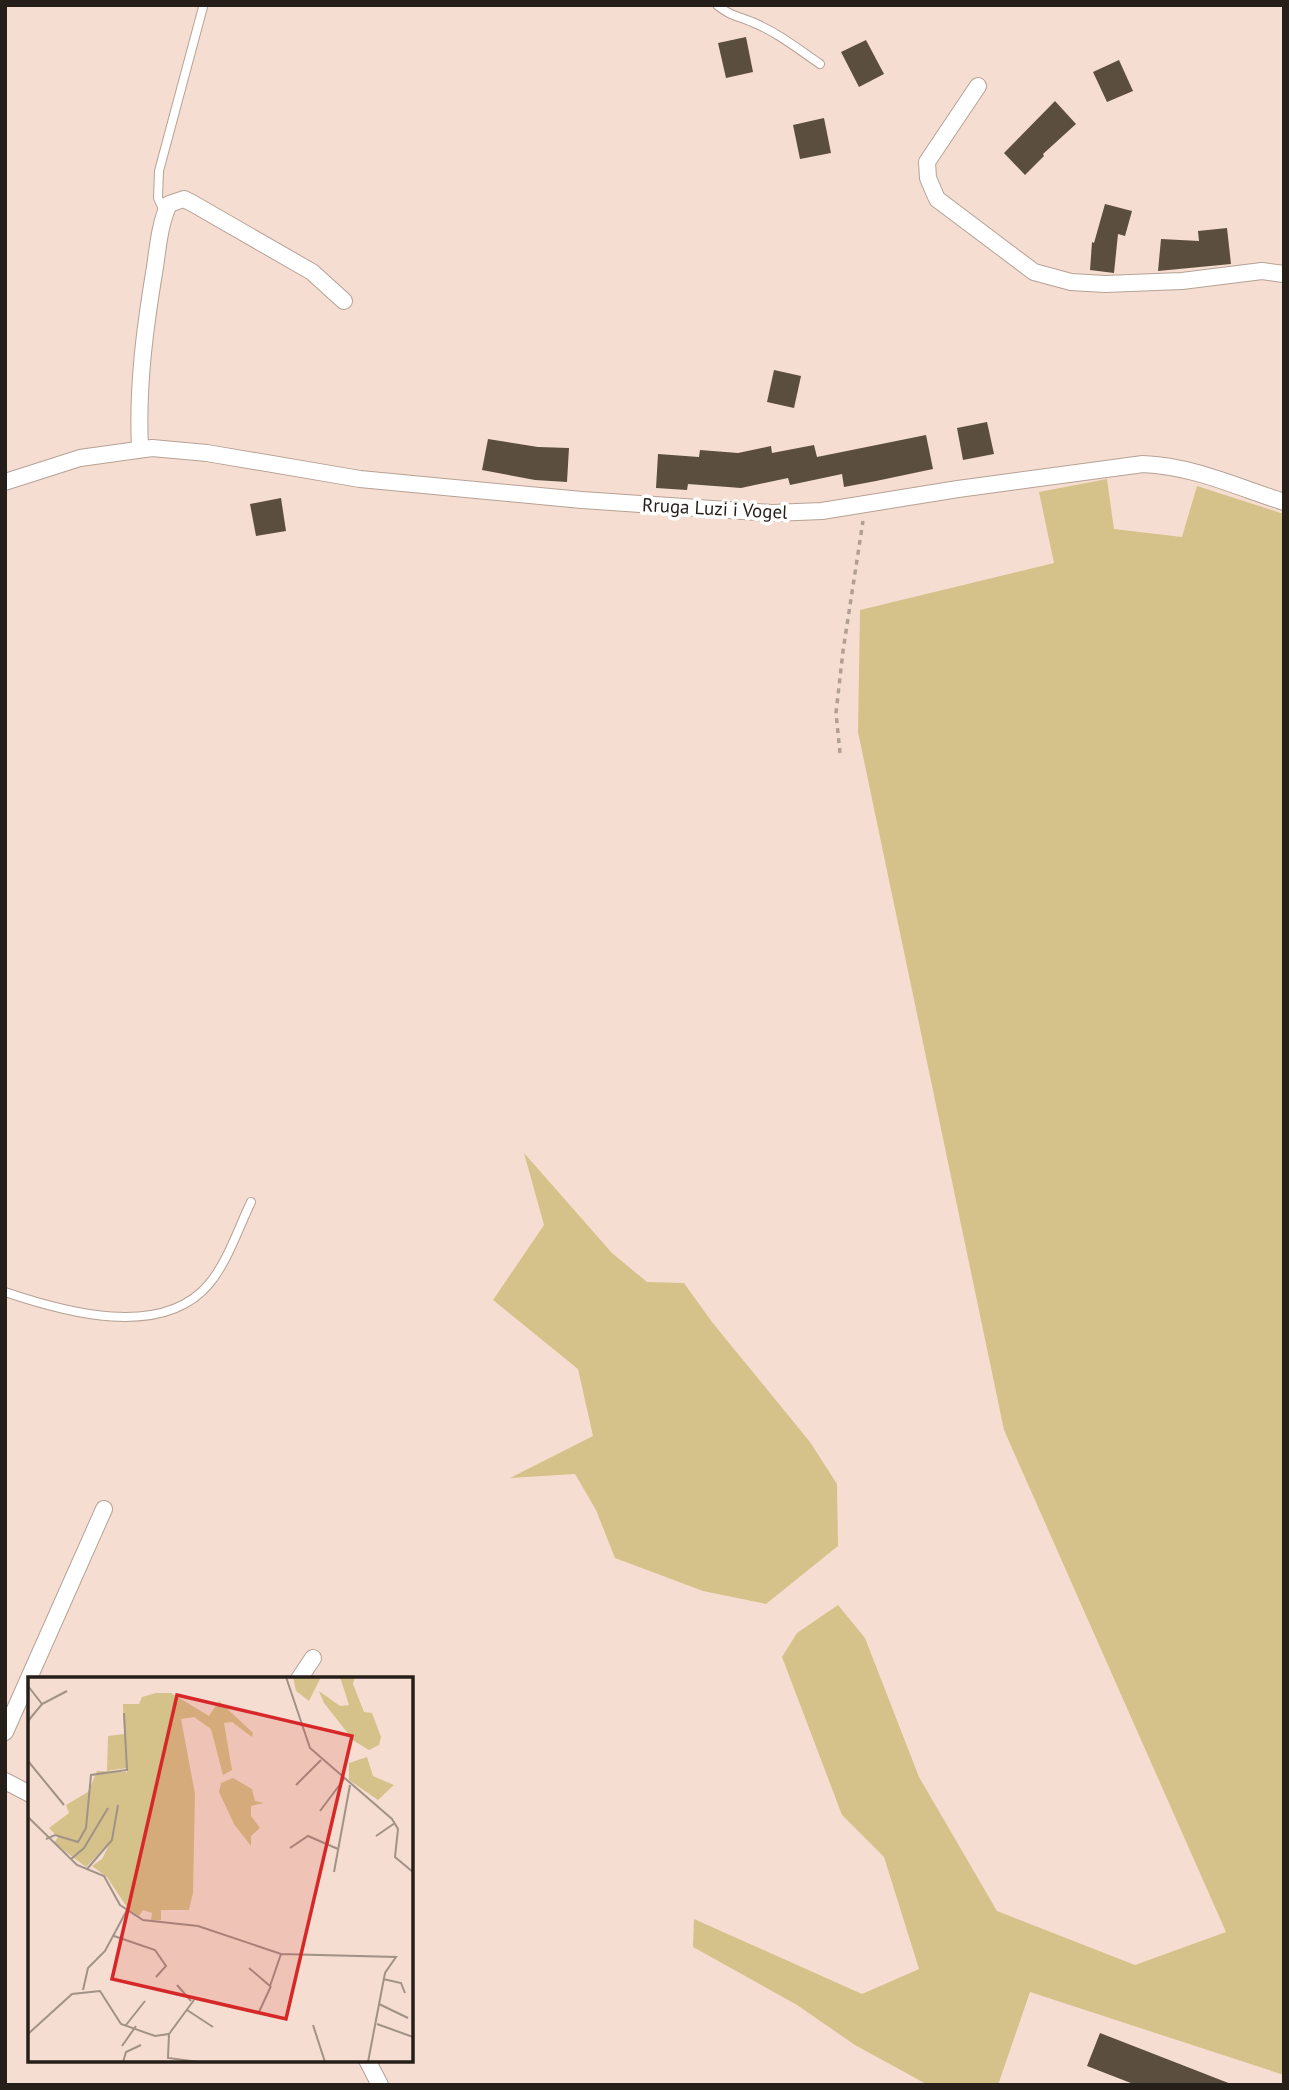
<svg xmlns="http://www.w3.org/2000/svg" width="1289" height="2090" font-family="'PT Sans',sans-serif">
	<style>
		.green { fill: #d5c28a }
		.building { fill: #5b4e3e }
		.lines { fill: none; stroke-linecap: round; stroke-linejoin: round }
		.lane-casing { stroke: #b6a195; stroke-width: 10 }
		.street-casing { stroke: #b6a195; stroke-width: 18 }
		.path { stroke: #b19f95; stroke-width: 3.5; stroke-dasharray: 5 5; stroke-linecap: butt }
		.lane { stroke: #fff; stroke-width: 8 }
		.street { stroke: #fff; stroke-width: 16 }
		.labels { text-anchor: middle; stroke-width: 7; stroke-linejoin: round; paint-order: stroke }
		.street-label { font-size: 19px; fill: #261e19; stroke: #fff }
		.inset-road { fill: none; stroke: #a29187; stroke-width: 2 }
		.view { fill: #d62828; fill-opacity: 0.15; stroke: #d62828; stroke-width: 3.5 }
		.inset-edge { fill: none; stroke: #261e19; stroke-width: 3.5 }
	</style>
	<rect width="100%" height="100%" fill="#f5ded1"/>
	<g class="green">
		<polygon points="1107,479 1114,529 1182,537 1197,486 1284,514 1284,2075 1030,1992 998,2085 928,2085 855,2045 797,2005 693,1947 694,1919 862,1994 919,1969 884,1857 842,1815 782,1657 797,1633 838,1605 865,1638 919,1777 997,1911 1135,1965 1226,1932 1004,1430 858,732 860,610 1054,563 1039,492"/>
		<polygon points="524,1153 612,1253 647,1282 684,1283 712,1322 810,1442 837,1484 838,1546 766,1604 703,1591 615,1558 596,1510 575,1474 510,1478 593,1436 578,1369 493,1300 544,1225"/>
	</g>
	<g class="building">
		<polygon points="746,37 753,72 726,78 718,43"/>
		<polygon points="866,40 884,74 859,87 841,52"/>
		<polygon points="1119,60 1133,91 1107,102 1093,72"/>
		<polygon points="1055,101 1076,124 1043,154 1044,156 1025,175 1004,153"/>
		<polygon points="824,118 831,153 800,159 793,125"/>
		<polygon points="1105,204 1132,211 1125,236 1118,234 1114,273 1090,270 1092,242 1094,243"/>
		<polygon points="1227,228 1231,264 1158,271 1161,239 1199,241 1198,231"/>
		<polygon points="774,370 801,376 794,408 767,402"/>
		<polygon points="987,422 994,454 963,460 957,428"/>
		<polygon points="926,435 933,469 876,481 844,487 842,474 790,485 788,478 741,488 688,484 687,490 656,488 658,454 699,457 700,450 738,453 771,446 772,453 814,445 817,457"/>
		<polygon points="488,439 538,447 569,448 567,482 535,480 482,470"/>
		<polygon points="281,498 286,531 256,536 250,504"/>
		<polygon points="1100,2033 1231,2084 1231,2085 1136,2085 1087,2066"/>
	</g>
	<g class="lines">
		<g class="lane-casing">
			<g id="lane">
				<path d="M717,5C732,17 736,15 752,22C777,32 798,49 820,64"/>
				<polyline points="164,211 158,198 159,171 203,7"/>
				<path d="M5,1292C64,1312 162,1340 209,1284C228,1261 238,1229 251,1202"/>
			</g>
		</g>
		<g class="street-casing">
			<g id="street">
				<polyline points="978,86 927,162 928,178 937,199 1034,272 1071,282 1105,284 1182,281 1262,271 1284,274"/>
				<path d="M140,448C137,386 145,327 155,267C158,246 160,223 169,204L184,199L192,203L312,272L344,301"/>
				<path d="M5,482L80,458L152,448L207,453L360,479L582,500L772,513L822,511L958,489L1143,464C1193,466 1237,487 1284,502"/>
				<polyline points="299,1679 313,1658"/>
				<polyline points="5,1732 104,1509"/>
				<polyline points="5,1781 30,1794"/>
				<polyline points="367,2060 380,2085"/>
			</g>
		</g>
		<polyline class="path" points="840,753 836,713 843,651 863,521"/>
		<use href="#lane" class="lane"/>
		<use href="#street" class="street"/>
	</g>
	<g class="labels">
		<g class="street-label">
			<text transform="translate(715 508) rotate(3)" y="7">Rruga Luzi i Vogel</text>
		</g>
	</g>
	<g transform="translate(28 1677)">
		<rect width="385" height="385" fill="#f5ded1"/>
		<path d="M265,0H293L281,24L268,14ZM312,0H327L325,7L336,35L344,36L353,60L351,68L341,73L326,64L296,26L291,14L312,29L321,28ZM128,16H143L181,39L191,24L225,56L224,60L204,45L196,46L204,93L195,98L183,52L166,40L153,42L167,117L165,216L161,233H133V243H123L124,236L115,233L111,239L100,232L79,200L64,189L74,182L83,164L58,190L26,166L30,160L21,151L41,136L38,128L60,115L69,94L99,95V91L79,94L80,59L96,57L95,27H111L114,20ZM339,80L345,99L366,108L350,123L321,103V86ZM205,101L224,112L227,124L236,126L223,129V139L232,151L223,159V169L206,147L191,115L193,106Z" fill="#d5c28a"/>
		<path class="inset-road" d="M258,0L282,71L364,142L370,152L367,180L385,195M0,9L14,27M0,44L14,27L39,14M0,84L36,128M268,108L293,83M292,134L316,102M0,140L49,188L76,199L92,228L115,243L170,249L253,277L368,280L357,296L340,385M348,159L367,146M18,162L27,158L50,165L58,151L63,98L99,93L96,36M262,171L280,159L310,172M43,182L56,171L80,131M59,192L84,163L90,128M306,195L322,108M86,259L127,273L138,289L128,300M221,291L242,309L253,277M355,302L373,306L377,316M149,308L163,324M55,313L60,291L77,274L99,233M351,327L380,341M159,333L185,350M231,335L243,309M349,347L385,360M98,348L117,324M285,348L297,385M0,357L44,317L72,314L93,347L127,359L141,357L140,381L171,385M141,357L166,323M94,369L108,349M95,385L98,375L113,368"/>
		<path class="view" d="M149,18L324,59L258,342L84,302Z"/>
		<rect width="385" height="385" class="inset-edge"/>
	</g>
	<rect width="1289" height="2090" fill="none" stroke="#261e19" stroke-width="14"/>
</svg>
